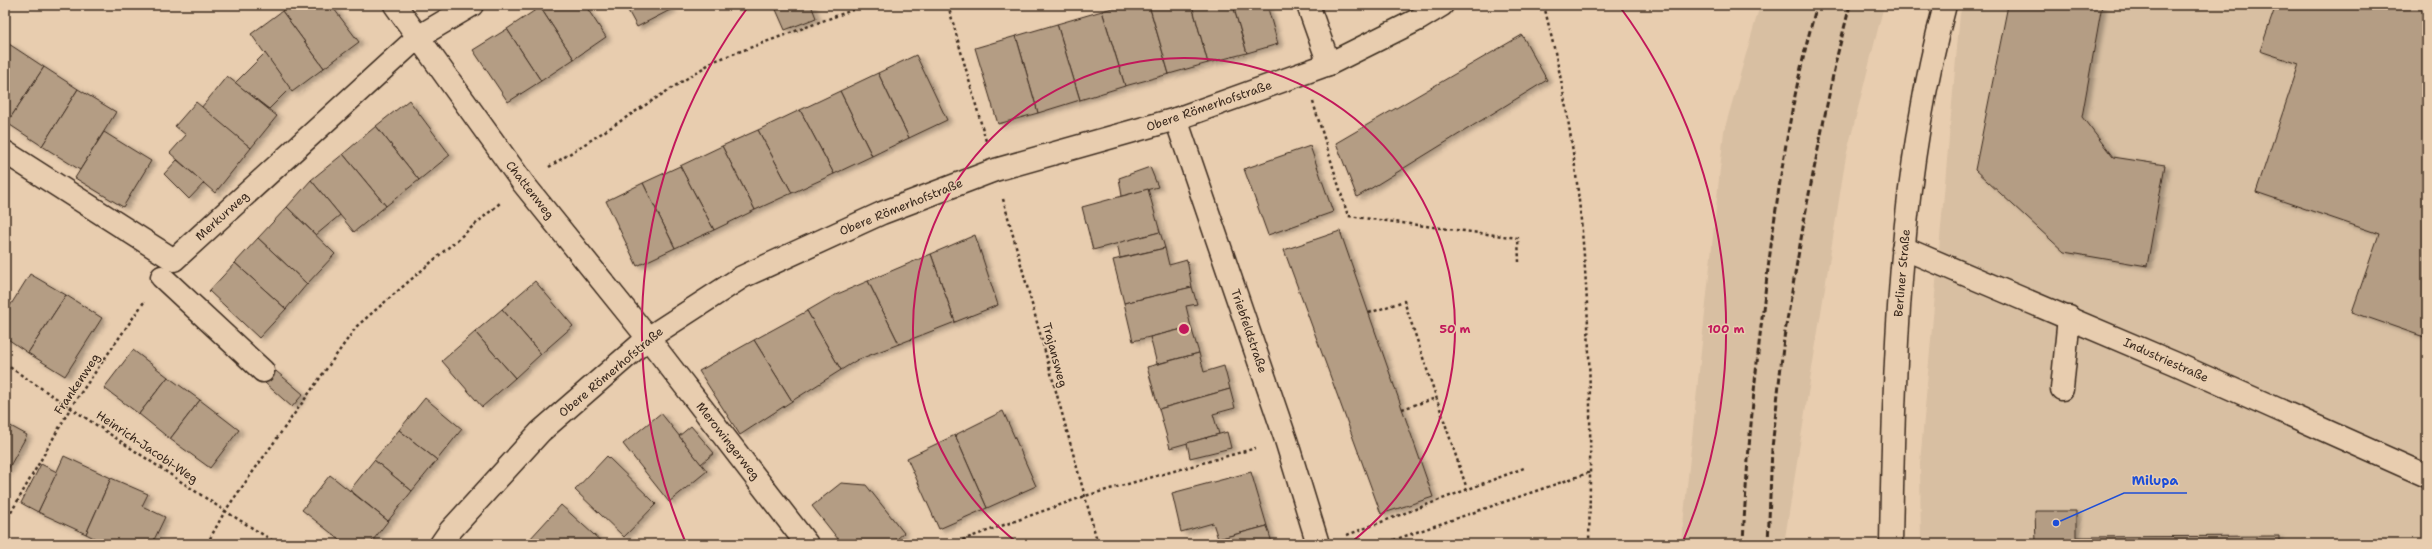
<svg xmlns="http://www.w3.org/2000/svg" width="2432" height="549" font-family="'Shantell Sans',sans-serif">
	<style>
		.built { fill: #d8bfa2 }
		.building { fill: #b49d84; stroke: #3b2a1e; filter: url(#shadow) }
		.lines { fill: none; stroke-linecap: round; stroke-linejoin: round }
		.minor-casing { stroke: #3b2a1e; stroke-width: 25 }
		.path { stroke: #3b2a1e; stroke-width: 2.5; stroke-dasharray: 3 3; stroke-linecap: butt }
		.minor { stroke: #e8cdaf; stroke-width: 22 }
		.rail { stroke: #3b2a1e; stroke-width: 3; stroke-dasharray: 6 3; stroke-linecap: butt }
		.ring { fill: none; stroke: #c2185b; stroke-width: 2 }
		.labels { text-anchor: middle; stroke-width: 3; stroke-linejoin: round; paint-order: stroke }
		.street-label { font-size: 12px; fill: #3b2a1e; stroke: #e8cdaf }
		.centre { fill: #c2185b; stroke: #e8cdaf; stroke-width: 2 }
		.ring-label { font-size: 12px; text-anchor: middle; font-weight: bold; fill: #c2185b; stroke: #e8cdaf; stroke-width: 3; stroke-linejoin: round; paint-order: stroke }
		.leader { fill: none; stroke: #1d4ed8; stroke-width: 1.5 }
		.callout-dot { fill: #1d4ed8; stroke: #e8cdaf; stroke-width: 1.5 }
		.callout-label { font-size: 13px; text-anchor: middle; font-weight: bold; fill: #1d4ed8; stroke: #e8cdaf; stroke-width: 3; stroke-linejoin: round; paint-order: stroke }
	</style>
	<defs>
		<filter id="shadow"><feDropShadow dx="4.5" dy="2.5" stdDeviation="2" flood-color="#0004"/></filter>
	</defs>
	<rect width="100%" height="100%" fill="#e8cdaf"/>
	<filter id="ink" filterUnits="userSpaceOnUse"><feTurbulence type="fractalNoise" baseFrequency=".025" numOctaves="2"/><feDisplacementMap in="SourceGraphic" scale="8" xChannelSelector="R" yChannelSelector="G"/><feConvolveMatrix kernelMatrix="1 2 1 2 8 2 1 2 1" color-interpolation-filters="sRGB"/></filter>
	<g filter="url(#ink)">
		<g class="built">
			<polygon points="1760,5 1884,5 1846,156 1784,544 1681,544 1724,131"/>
			<polygon points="1963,5 2427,5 2427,544 1921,544 1920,463 1960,14"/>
		</g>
		<g class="building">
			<polygon points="290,5 331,5 359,42 324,68 282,11"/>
			<polygon points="543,5 585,5 606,37 574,59 540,7"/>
			<polygon points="625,5 669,5 672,9 637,27"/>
			<polygon points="774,5 811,5 816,18 785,30"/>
			<polygon points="1123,5 1149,5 1169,74 1125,86 1102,11"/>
			<polygon points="1149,5 1192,5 1208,63 1169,74"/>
			<polygon points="1192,5 1233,5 1247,53 1208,63"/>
			<polygon points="1233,5 1267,5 1278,44 1247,53"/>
			<polygon points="2008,5 2102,5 2082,117 2113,157 2165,165 2147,266 2064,252 1975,170"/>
			<polygon points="2276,5 2427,5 2427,338 2352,312 2379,234 2256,192 2299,64 2260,51"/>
			<polygon points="540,7 574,59 541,81 507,29"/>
			<polygon points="282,11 324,68 292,92 251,34"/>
			<polygon points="1102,11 1125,86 1080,100 1057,24"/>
			<polygon points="1057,24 1080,100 1038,113 1016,36"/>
			<polygon points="507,29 541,81 508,102 473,50"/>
			<polygon points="1522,35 1547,80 1357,197 1336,143"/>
			<polygon points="1016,36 1038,113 998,124 975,48"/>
			<polygon points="9,44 44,67 7,123 5,122 5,50"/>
			<polygon points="265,53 290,88 269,109 235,83"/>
			<polygon points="916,55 947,120 909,138 878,73"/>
			<polygon points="44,67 78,89 42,146 7,123"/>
			<polygon points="878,73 909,138 872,156 840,91"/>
			<polygon points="227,76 277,116 251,148 201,108"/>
			<polygon points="78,89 116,112 80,170 42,146"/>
			<polygon points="840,91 872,156 834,174 800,110"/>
			<polygon points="409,100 450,155 419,180 376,126"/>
			<polygon points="196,102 251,148 215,193 170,153 186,135 175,126"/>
			<polygon points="800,110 834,174 792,193 758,130"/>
			<polygon points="376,126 419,180 386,206 343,154"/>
			<polygon points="758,130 792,193 755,210 722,146"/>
			<polygon points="104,132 151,161 123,207 75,178"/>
			<polygon points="722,146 755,210 714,230 680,166"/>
			<polygon points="1310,146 1333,212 1268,235 1244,169"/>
			<polygon points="343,154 386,206 354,232 311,180"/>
			<polygon points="177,160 204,183 189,199 164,174"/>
			<polygon points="680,166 714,230 675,248 643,183"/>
			<polygon points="1150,167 1158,187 1122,196 1119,178"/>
			<polygon points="311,180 340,215 316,235 287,207"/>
			<polygon points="643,183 675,248 637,266 606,201"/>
			<polygon points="1148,189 1160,232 1093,250 1082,207"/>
			<polygon points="287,207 335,254 307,284 258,238"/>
			<polygon points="1340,231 1433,497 1381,514 1284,250"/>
			<polygon points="1160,232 1165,248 1120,258 1117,243"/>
			<polygon points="975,235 998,305 955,322 931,254"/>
			<polygon points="258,238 307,284 286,309 235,263"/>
			<polygon points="1165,248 1169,265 1187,260 1192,287 1124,303 1113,260"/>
			<polygon points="931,254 955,322 899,344 868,281"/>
			<polygon points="235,263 286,309 259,338 209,291"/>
			<polygon points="30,274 66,295 28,353 5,337 5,314"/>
			<polygon points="535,281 573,326 541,354 502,309"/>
			<polygon points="868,281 899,344 857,360 841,370 807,311 833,296"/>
			<polygon points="1192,287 1197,304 1186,306 1191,327 1133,341 1124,303"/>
			<polygon points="66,295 102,318 65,376 28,353"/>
			<polygon points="502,309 541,354 515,378 475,332"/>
			<polygon points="807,311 841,370 792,401 754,340"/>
			<polygon points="1191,327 1199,353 1157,364 1150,337"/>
			<polygon points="475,332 515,378 482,407 442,361"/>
			<polygon points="754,340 792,401 740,435 699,371"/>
			<polygon points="133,350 168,377 139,414 104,388"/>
			<polygon points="1199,353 1204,372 1224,366 1230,389 1159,409 1147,367"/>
			<polygon points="276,371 303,394 292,407 265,383"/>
			<polygon points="168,377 200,400 170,439 139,414"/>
			<polygon points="1230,389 1235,408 1213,414 1219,434 1170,448 1159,409"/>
			<polygon points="425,398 462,429 437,460 399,430"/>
			<polygon points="200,400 239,430 210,468 170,439"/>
			<polygon points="1003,411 1036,486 987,508 955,435"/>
			<polygon points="661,413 707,471 669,502 623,444"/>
			<polygon points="5,423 27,435 5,475"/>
			<polygon points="691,426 714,453 701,464 679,436"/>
			<polygon points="399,430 437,460 412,491 374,460"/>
			<polygon points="1227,432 1231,448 1190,458 1187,443"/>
			<polygon points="955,435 987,508 939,529 907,458"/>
			<polygon points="64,456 111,478 86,534 38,512"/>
			<polygon points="607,456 656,504 624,537 575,490"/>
			<polygon points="374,460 412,491 388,521 350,490"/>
			<polygon points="41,464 57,472 38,512 21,503"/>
			<polygon points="1251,472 1267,526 1218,539 1213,523 1181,532 1172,493"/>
			<polygon points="330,475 388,521 370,544 345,544 302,510"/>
			<polygon points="111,478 148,494 142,506 165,517 152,544 106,544 86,534"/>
			<polygon points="841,483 866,485 904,533 891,544 842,544 812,506"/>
			<polygon points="561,505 604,544 533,544 529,540"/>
			<polygon points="2035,511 2076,511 2076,537 2279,536 2279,544 2036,544"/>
			<polygon points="1267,526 1272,543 1219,544 1218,539"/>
		</g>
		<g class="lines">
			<g class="minor-casing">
				<g id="minor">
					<polyline points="395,5 523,183 648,338 807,544"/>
					<polyline points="1308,5 1329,64"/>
					<polyline points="1176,119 1286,440 1318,544"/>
					<polyline points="5,152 174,260 418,37 472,5"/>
					<polyline points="1903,248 2174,363 2427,476"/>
					<polyline points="162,277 263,371"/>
					<polyline points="2062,389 2069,317"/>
					<polyline points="441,544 450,531 540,432 648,338 742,277 882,213 995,170 1176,119 1329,64 1419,19 1442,5"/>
					<path d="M1891,544C1894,364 1898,180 1945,5"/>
				</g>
			</g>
			<g class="path">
				<polyline points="948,5 986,141"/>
				<path d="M1544,5C1551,36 1559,66 1564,97C1591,243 1592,396 1589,544"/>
				<polyline points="1313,102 1348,216 1518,238 1519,262"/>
				<polyline points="549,167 714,61 866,5"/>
				<polyline points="1003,199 1098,544"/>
				<polyline points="1369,313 1404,301 1467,489"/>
				<polyline points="5,364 225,511 278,544"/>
				<polyline points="1402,409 1436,398"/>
				<polyline points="5,523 71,407 144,302"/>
				<polyline points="1347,535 1524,468"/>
				<polyline points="207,544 225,511 357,326 500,203"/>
				<polyline points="951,544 1085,496 1256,448"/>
				<polyline points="1382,544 1591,472"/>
			</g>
			<use href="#minor" class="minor"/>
			<g class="rail">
				<path d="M1743,544C1747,449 1757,355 1769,261C1780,175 1793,88 1817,5"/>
				<polyline points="1768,544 1772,448 1784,338 1807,204 1836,60 1850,5"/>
			</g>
		</g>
	</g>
	<g class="ring">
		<path d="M1019 544A271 271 0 1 1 1349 544"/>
		<path d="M685 541A542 542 0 0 1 748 7M1620 7A542 542 0 0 1 1683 541"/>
	</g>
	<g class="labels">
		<g class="street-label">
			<text transform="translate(1209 106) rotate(-19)" y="4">Obere Römerhofstraße</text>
			<text transform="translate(530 190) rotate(52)" y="4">Chattenweg</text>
			<text transform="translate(901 207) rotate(-22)" y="4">Obere Römerhofstraße</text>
			<text transform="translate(222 216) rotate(-42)" y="4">Merkurweg</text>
			<text transform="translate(1902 273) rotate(-85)" y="4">Berliner Straße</text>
			<text transform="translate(1249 331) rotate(71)" y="4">Triebfeldstraße</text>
			<text transform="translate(1055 355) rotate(75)" y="4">Trajansweg</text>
			<text transform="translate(2166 360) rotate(24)" y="4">Industriestraße</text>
			<text transform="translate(611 372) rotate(-40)" y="4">Obere Römerhofstraße</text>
			<text transform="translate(77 384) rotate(-56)" y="4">Frankenweg</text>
			<text transform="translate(728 441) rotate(52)" y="4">Merowingerweg</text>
			<text transform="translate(147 447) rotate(34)" y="4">Heinrich-Jacobi-Weg</text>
		</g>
	</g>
	<circle cx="1184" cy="329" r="6" class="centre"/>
	<g class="ring-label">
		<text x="1455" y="333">50 m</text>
		<text x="1726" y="333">100 m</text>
	</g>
	<path class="leader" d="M2056 523L2124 493H2187"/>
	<circle class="callout-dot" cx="2056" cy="523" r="4"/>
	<g class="callout-label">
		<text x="2155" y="485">Milupa</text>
	</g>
	<rect width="2432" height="549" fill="none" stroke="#e8cdaf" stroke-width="20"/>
	<rect x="10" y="10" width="2412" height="529" fill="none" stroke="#3b2a1e" stroke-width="1.5" filter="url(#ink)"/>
</svg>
